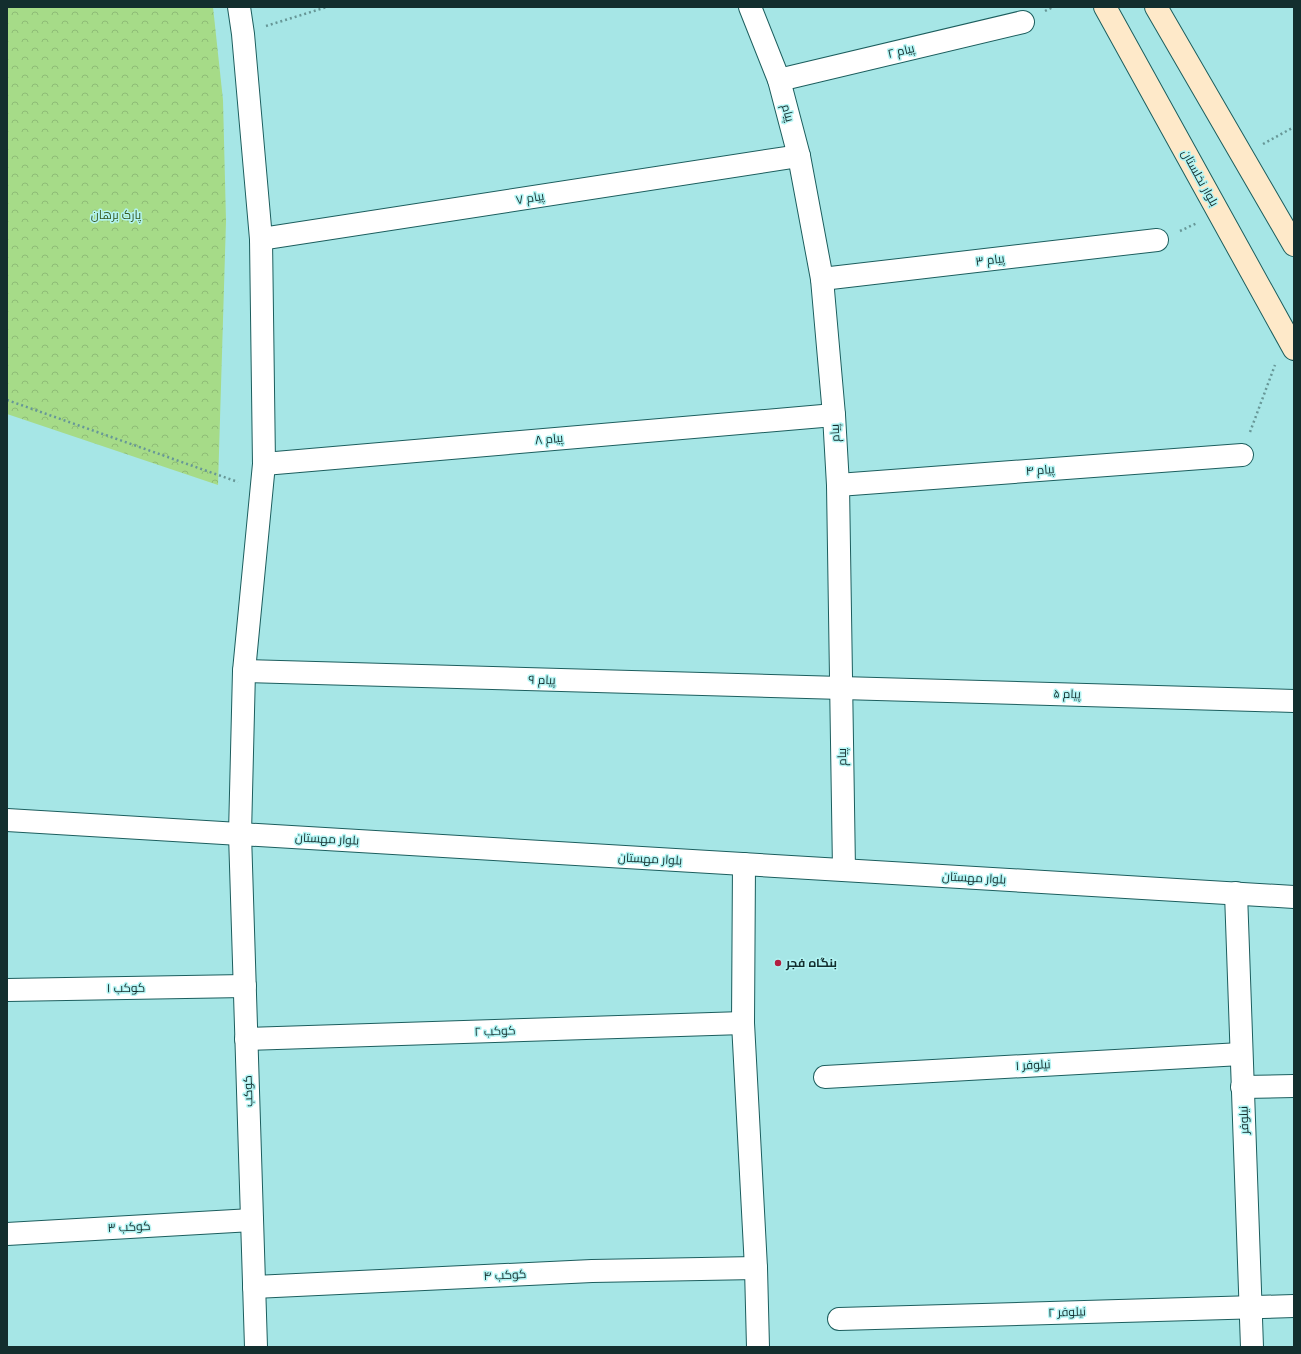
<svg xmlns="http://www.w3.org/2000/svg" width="1301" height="1354" font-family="'Open Sans',Cairo,sans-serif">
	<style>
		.forest { fill: url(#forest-crowns) }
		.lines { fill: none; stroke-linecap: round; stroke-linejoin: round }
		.minor-casing { stroke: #1c5e5e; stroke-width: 24 }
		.tertiary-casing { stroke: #1c5e5e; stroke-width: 24 }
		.secondary-casing { stroke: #1c5e5e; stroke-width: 24 }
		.path { stroke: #679797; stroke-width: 2.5; stroke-dasharray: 2 3; stroke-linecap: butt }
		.minor { stroke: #fff; stroke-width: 22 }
		.tertiary { stroke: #fff; stroke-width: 22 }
		.secondary { stroke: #fee9c9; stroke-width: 22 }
		.poi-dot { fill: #b22041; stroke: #b3f4f3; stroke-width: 1.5 }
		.labels { text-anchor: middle; stroke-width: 3; stroke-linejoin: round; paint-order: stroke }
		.street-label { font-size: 12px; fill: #132e2e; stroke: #b3f4f3 }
		.park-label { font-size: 12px; fill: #34571d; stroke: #b3f4f3 }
		.poi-label { font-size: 12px; font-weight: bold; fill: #132e2e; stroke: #b3f4f3; text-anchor: start }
	</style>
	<defs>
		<pattern id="forest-crowns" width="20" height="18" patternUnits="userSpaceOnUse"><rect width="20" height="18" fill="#a6db88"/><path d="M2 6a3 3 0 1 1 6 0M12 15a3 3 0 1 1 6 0" fill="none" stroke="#8ebc76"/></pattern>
	</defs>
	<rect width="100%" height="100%" fill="#a6e6e6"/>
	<polygon class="forest" points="7,7 213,7 223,100 226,221 218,485 7,414"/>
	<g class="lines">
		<g class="minor-casing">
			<g id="minor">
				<polyline points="239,7 243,34 261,239 264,464 244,671 240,834 256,1347"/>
				<polyline points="750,7 779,80 799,156 822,279 834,415 838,485 844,870"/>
				<polyline points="779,80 1023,22"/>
				<polyline points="261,239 799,156"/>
				<polyline points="822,279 1157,240"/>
				<polyline points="264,464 834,415"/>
				<polyline points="838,485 1242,455"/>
				<polyline points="244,671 1294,701"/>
				<polyline points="744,864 743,1023 756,1268 758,1347"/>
				<polyline points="1236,893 1252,1347"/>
				<polyline points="7,990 245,986"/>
				<polyline points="246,1039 743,1023"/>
				<polyline points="825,1077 1241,1054"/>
				<polyline points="1242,1087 1294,1086"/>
				<polyline points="7,1234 252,1220"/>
				<polyline points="254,1287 592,1271 756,1268"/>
				<polyline points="839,1319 1294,1306"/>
			</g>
		</g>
		<g class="tertiary-casing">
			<polyline id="tertiary" points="7,820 1294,897"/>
		</g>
		<g class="secondary-casing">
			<g id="secondary">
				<polyline points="1105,7 1294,349"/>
				<polyline points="1156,7 1294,245"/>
			</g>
		</g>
		<g class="path">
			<polyline points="1045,11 1053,7"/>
			<polyline points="266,26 327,7"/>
			<polyline points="1263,144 1294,127"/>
			<polyline points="1180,231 1197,223"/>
			<polyline points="7,400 238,482"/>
			<polyline points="1250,432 1275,365"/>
		</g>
		<use href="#minor" class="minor"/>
		<use href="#tertiary" class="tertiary"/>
		<use href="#secondary" class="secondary"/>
	</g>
	<circle class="poi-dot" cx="778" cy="963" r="4"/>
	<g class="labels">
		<g class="street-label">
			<text transform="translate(901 51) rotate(-13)" y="4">پیام ۲</text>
			<text transform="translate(788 113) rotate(75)" y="4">پیام</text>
			<text transform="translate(1200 178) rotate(61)" y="4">بلوار نخلستان</text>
			<text transform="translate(530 198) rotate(-9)" y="4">پیام ۷</text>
			<text transform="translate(990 260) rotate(-7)" y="4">پیام ۳</text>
			<text transform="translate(835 433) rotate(-93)" y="4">پیام</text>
			<text transform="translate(549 439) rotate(-5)" y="4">پیام ۸</text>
			<text transform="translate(1040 470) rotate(-4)" y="4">پیام ۴</text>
			<text transform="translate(542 680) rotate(2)" y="4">پیام ۹</text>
			<text transform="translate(1067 694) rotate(2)" y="4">پیام ۵</text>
			<text transform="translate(842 757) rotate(-91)" y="4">پیام</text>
			<text transform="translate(327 839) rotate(3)" y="4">بلوار مهستان</text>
			<text transform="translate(650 859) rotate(3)" y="4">بلوار مهستان</text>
			<text transform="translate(974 878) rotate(3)" y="4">بلوار مهستان</text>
			<text transform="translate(126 988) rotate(-1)" y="4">کوکب ۱</text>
			<text transform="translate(495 1031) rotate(-2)" y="4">کوکب ۲</text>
			<text transform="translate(1033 1065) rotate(-3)" y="4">نیلوفر ۱</text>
			<text transform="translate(248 1091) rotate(-92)" y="4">کوکب</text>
			<text transform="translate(1244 1120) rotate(-92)" y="4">نیلوفر</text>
			<text transform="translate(129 1227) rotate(-3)" y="4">کوکب ۳</text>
			<text transform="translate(505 1275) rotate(-3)" y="4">کوکب ۴</text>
			<text transform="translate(1067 1312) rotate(-2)" y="4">نیلوفر ۲</text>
		</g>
		<g class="park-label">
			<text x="116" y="219">پارک برهان</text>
		</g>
		<g class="poi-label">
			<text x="786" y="967">بنگاه فجر</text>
		</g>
	</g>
	<rect width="1301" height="1354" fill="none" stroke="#132e2e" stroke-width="16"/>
</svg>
